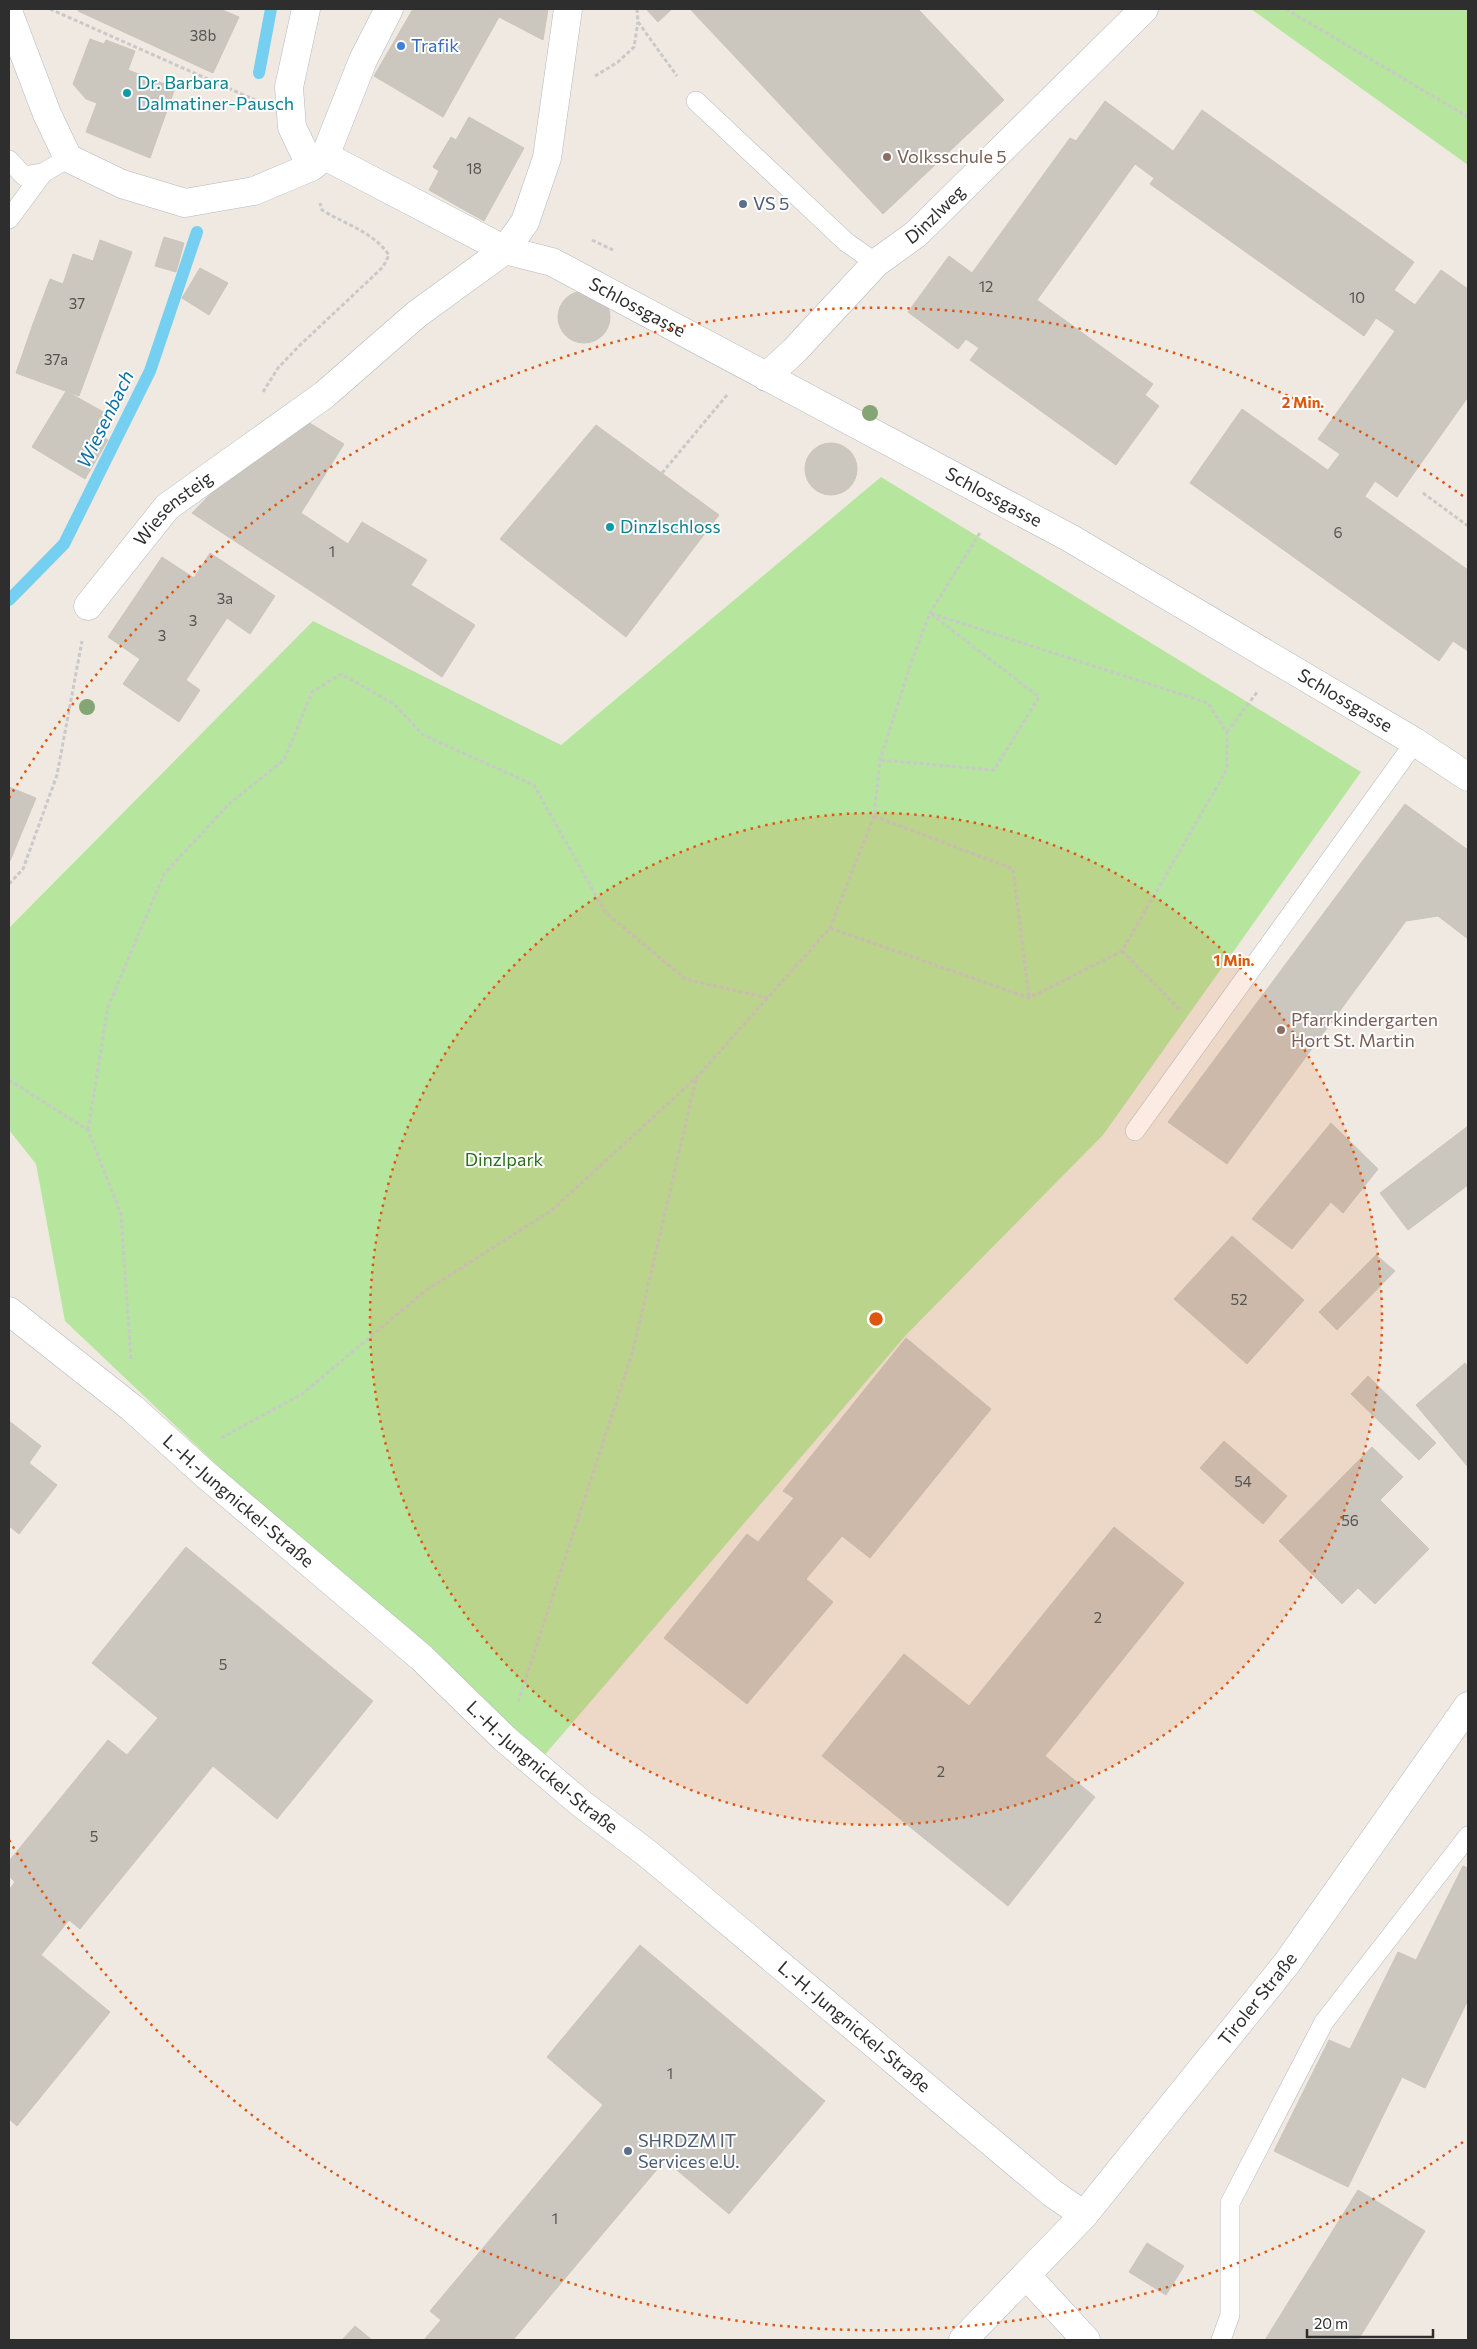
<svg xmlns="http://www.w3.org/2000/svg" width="1477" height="2349" font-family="Commissioner,sans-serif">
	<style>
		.green { fill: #b6e59e }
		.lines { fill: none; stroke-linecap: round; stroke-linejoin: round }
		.stream { stroke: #75cff0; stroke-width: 12 }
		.building { fill: #cbc7bf; stroke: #cbc5ba }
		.lane-casing { stroke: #b4b7c1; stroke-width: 20 }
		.street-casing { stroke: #b4b7c1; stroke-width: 29 }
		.secondary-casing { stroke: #b4b7c1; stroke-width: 29 }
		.path { stroke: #c9c9c9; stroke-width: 3; stroke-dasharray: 4 2.5; stroke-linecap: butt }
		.lane { stroke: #fff; stroke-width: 19 }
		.street { stroke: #fff; stroke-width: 28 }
		.secondary { stroke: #fff; stroke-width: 28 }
		.tree { fill: #84a574 }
		.ring { fill: none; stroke: #df570e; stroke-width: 2.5; stroke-dasharray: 2.5 5 }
		.shop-dot { fill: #3f7fe0; stroke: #fff; stroke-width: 2 }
		.culture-dot { fill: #0f9aa8; stroke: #fff; stroke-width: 2 }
		.education-dot { fill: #8d6e63; stroke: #fff; stroke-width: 2 }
		.service-dot { fill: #5c6f8a; stroke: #fff; stroke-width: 2 }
		.labels { text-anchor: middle; stroke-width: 4; stroke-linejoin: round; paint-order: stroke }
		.number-label { font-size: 15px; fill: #555452 }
		.shop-label { font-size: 18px; fill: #366cbe; stroke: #fff; text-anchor: start }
		.culture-label { font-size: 18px; fill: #0d838f; stroke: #fff; text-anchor: start }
		.education-label { font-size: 18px; fill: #785e54; stroke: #fff; text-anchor: start }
		.service-label { font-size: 18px; fill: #4e5e75; stroke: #fff; text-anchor: start }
		.street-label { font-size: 18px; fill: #2e2e2e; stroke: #fff }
		.park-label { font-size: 18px; fill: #2c6e1b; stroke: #fff }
		.water-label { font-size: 19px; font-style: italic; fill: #0d6fa3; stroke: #fff }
		.centre { fill: #df570e; stroke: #fff; stroke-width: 2.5 }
		.ring-label { font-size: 15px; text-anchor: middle; font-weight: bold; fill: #df570e; stroke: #fff; stroke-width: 4; stroke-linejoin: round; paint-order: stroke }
	</style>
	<rect width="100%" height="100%" fill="#efe9e1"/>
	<g class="green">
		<polygon points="1251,9 1468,9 1468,165"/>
		<polygon points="881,477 1361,772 1103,1135 907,1334 536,1765 495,1729 65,1321 36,1164 9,1130 9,928 313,621 561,745"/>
	</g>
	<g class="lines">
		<g class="stream">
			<polyline points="259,73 271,9"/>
			<polyline points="9,600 64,544 150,371 197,232"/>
		</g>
	</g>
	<g class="building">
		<polygon points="79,9 220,9 239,17 213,73 78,11"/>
		<polygon points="413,9 486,9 499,17 443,117 374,76"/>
		<polygon points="486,9 548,9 543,40 499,17"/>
		<polygon points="646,9 672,9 658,22"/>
		<polygon points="690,9 918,9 1004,100 883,214"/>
		<polygon points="90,39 104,44 106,40 135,51 128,70 175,88 150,158 86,132 97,103 86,99 73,84"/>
		<polygon points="1105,101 1173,151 1154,178 1135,164 1037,300 1153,384 1145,395 1159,406 1116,465 970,360 979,348 966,339 958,349 908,312 949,256 972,273 1070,138 1076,141"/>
		<polygon points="1202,110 1414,262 1394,290 1415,305 1441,270 1468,289 1468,397 1397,497 1375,481 1365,496 1328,470 1340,454 1318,439 1395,331 1376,318 1364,336 1150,184"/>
		<polygon points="469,117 524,148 484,221 429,190 439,171 433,167 451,137 456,140"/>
		<polygon points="164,237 184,243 176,272 155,266"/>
		<polygon points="100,240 132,252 97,347 33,324 50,279 63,284 73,254 93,261"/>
		<polygon points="200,268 228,283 209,315 182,298"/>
		<circle cx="584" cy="317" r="26"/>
		<polygon points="33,324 97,347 79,396 16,373"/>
		<polygon points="66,391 107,414 96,432 108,440 85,479 32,447"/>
		<polygon points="1242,409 1468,570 1468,651 1453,641 1439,661 1190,483"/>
		<polygon points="303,419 344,444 301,513 348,544 362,522 427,560 411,585 475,625 442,677 192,513 228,476"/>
		<polygon points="596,425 719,515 626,637 500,539"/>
		<circle cx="831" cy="469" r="26"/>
		<polygon points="210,553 275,596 250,634 227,618 186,680 200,690 179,722 123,684 140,659 108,637 162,557 194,578"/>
		<polygon points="9,787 36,798 10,861 9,861"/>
		<polygon points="1405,804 1468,850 1468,939 1438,916 1406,921 1227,1164 1168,1122"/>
		<polygon points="1331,1123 1378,1169 1343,1213 1331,1202 1292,1249 1252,1219"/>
		<polygon points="1468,1126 1468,1185 1408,1230 1380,1193"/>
		<polygon points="1232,1236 1304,1300 1247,1364 1174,1299"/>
		<polygon points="1376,1255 1395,1271 1337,1330 1319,1312"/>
		<polygon points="906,1338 991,1409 870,1558 842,1536 806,1579 833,1602 747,1704 664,1638 747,1534 758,1542 794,1498 783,1491"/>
		<polygon points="1465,1363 1468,1367 1468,1467 1416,1405"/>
		<polygon points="1368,1376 1436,1443 1419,1460 1351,1394"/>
		<polygon points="9,1421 41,1446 29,1463 57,1485 19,1534 9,1526"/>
		<polygon points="1224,1441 1287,1496 1263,1524 1200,1468"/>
		<polygon points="1372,1447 1403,1477 1380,1500 1429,1549 1375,1604 1358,1588 1342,1604 1279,1541"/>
		<polygon points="1114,1527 1184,1583 1045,1756 1095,1797 1008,1906 822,1756 904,1654 969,1706"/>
		<polygon points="186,1547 373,1701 277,1819 213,1766 80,1929 69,1920 41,1955 110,2012 17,2126 9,2119 9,1890 15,1882 9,1876 9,1861 108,1740 127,1755 158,1718 92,1663"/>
		<polygon points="1463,1866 1468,1868 1468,2000 1425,2088 1402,2077 1348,2187 1274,2151 1329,2040 1350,2049 1398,1952 1416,1960"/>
		<polygon points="640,1945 825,2101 729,2214 665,2160 513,2340 424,2340 441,2320 430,2311 603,2105 547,2057"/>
		<polygon points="1358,2190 1425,2231 1358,2340 1265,2340"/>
		<polygon points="1147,2243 1184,2266 1166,2295 1129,2272"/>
		<polygon points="355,2326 372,2340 342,2340"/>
	</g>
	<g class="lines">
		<g class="lane-casing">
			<g id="lane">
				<polyline points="696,101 846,242 876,263"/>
				<polyline points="9,160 24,176 43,173"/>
				<polyline points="9,219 43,173 68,158"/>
				<polyline points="1135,1131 1415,742"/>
				<polyline points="1221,2340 1230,2315 1230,2203 1324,2022 1468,1836"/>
			</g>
		</g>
		<g class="street-casing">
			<g id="street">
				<polyline points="306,9 289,87 292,127 311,167"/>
				<polyline points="9,14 47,114 68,158 122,184 185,203 254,191 311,167 325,156 363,60 389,9"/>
				<path id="s1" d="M325,156L505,250L552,262L1070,538L1415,742L1468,777"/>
				<path id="s2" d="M766,377L795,350L876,263L916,234L1144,9"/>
				<path id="s3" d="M88,606L167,507L324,395L417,314L505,250L525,222L547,158L568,9"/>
				<path id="s4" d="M9,1311L132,1408L205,1474L422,1658L505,1739L583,1805L648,1854L1052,2193L1084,2215"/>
				<polyline points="1026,2275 1086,2340"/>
			</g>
		</g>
		<g class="secondary-casing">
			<g id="secondary">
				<path id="s5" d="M963,2340L1084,2215L1287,1963L1468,1706"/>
			</g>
		</g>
		<g class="path">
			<polyline points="50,9 255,100"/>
			<polyline points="637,9 638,22 677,76"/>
			<polyline points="1286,9 1468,117"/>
			<polyline points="595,76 618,62 634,47 638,22"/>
			<polyline points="592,240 613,250"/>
			<path d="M263,392L278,368L299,346L383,267L389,255C372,231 346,225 322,210L320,203"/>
			<polyline points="662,473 727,395"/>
			<polyline points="1423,493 1468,526"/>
			<polyline points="1227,732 1258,691"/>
			<polyline points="874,816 1013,869 1029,998"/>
			<polyline points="9,884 23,869 57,775 82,641"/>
			<polyline points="830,928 1029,998 1122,951 1227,769 1227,733 1208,703 930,613 1039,697 994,770 880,760"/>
			<polyline points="1122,951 1181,1011"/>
			<polyline points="9,1080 88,1130 121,1214 131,1361"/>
			<polyline points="88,1130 108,1007 164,874 230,803 284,760 312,692 341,674 394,704 423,735 534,785 605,912 685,979 768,998"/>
			<polyline points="221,1438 302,1394 425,1291 552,1210 696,1078 830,928 874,816 880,760 911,663 930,613 981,531"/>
			<polyline points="518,1702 633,1351 696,1079"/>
		</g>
		<use href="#lane" class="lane"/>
		<use href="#street" class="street"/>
		<use href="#secondary" class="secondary"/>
	</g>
	<g class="tree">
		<circle cx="870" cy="413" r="8"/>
		<circle cx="87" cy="707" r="8"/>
	</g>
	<circle cx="876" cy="1319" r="506" fill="#df570e" fill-opacity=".12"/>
	<g class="ring">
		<circle cx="876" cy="1319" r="506"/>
		<path d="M1463 2142A1011 1011 0 0 1 9 1840M9 798A1011 1011 0 0 1 1463 496"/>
	</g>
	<circle class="shop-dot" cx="401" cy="46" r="5"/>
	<g class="culture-dot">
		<circle cx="127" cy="93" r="5"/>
		<circle cx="610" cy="527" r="5"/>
	</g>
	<g class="education-dot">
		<circle cx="887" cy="157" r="5"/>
		<circle cx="1281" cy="1030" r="5"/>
	</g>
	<g class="service-dot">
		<circle cx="743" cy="204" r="5"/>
		<circle cx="628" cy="2151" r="5"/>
	</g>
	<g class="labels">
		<g class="number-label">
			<text x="203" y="41">38b</text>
			<text x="474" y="174">18</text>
			<text x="986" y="292">12</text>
			<text x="1357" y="303">10</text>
			<text x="77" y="309">37</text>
			<text x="56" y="365">37a</text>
			<text x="1338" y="538">6</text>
			<text x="332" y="557">1</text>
			<text x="225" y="604">3a</text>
			<text x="193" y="626">3</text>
			<text x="162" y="641">3</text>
			<text x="1239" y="1305">52</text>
			<text x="1243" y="1487">54</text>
			<text x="1350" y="1526">56</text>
			<text x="1098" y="1623">2</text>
			<text x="223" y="1670">5</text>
			<text x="941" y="1777">2</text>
			<text x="94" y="1842">5</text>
			<text x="670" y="2079">1</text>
			<text x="555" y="2224">1</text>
		</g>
		<g class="shop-label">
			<text x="411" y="52">Trafik</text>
		</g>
		<g class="culture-label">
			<text x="137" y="89">Dr. Barbara<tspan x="137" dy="21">Dalmatiner-Pausch</tspan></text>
			<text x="620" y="533">Dinzlschloss</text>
		</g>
		<g class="education-label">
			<text x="897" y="163">Volksschule 5</text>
			<text x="1291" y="1026">Pfarrkindergarten<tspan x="1291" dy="21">Hort St. Martin</tspan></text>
		</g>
		<g class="service-label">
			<text x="753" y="210">VS 5</text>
			<text x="638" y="2147">SHRDZM IT<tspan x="638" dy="21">Services e.U.</tspan></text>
		</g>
		<g class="street-label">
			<text dy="6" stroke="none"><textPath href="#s2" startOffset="235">Dinzlweg</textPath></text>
			<text dy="6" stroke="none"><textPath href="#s1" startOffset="348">Schlossgasse</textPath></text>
			<text dy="6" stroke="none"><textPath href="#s1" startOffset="752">Schlossgasse</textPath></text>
			<text dy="6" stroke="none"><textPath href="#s3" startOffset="130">Wiesensteig</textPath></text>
			<text dy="6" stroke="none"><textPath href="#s1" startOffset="1158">Schlossgasse</textPath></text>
			<text dy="6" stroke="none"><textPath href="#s4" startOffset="298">L.-H.-Jungnickel-Straße</textPath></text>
			<text dy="6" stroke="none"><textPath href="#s4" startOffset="702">L.-H.-Jungnickel-Straße</textPath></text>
			<text dy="6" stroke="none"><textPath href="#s5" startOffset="451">Tiroler Straße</textPath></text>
			<text dy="6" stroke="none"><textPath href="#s4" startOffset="1108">L.-H.-Jungnickel-Straße</textPath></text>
		</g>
		<g class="park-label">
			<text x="504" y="1166">Dinzlpark</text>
		</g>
		<g class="water-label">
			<text transform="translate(105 419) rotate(-64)" y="7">Wiesenbach</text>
		</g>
	</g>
	<circle cx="876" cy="1319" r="8" class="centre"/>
	<g class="ring-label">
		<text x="1303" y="408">2 Min.</text>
		<text x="1234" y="966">1 Min.</text>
	</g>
	<rect width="1477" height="2349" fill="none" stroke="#2e2e2e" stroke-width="20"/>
	<path d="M1307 2329v8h126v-8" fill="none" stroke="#2e2e2e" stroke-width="2.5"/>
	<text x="1314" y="2329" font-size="15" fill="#2e2e2e" stroke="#ffffff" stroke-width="4" paint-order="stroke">20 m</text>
</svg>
